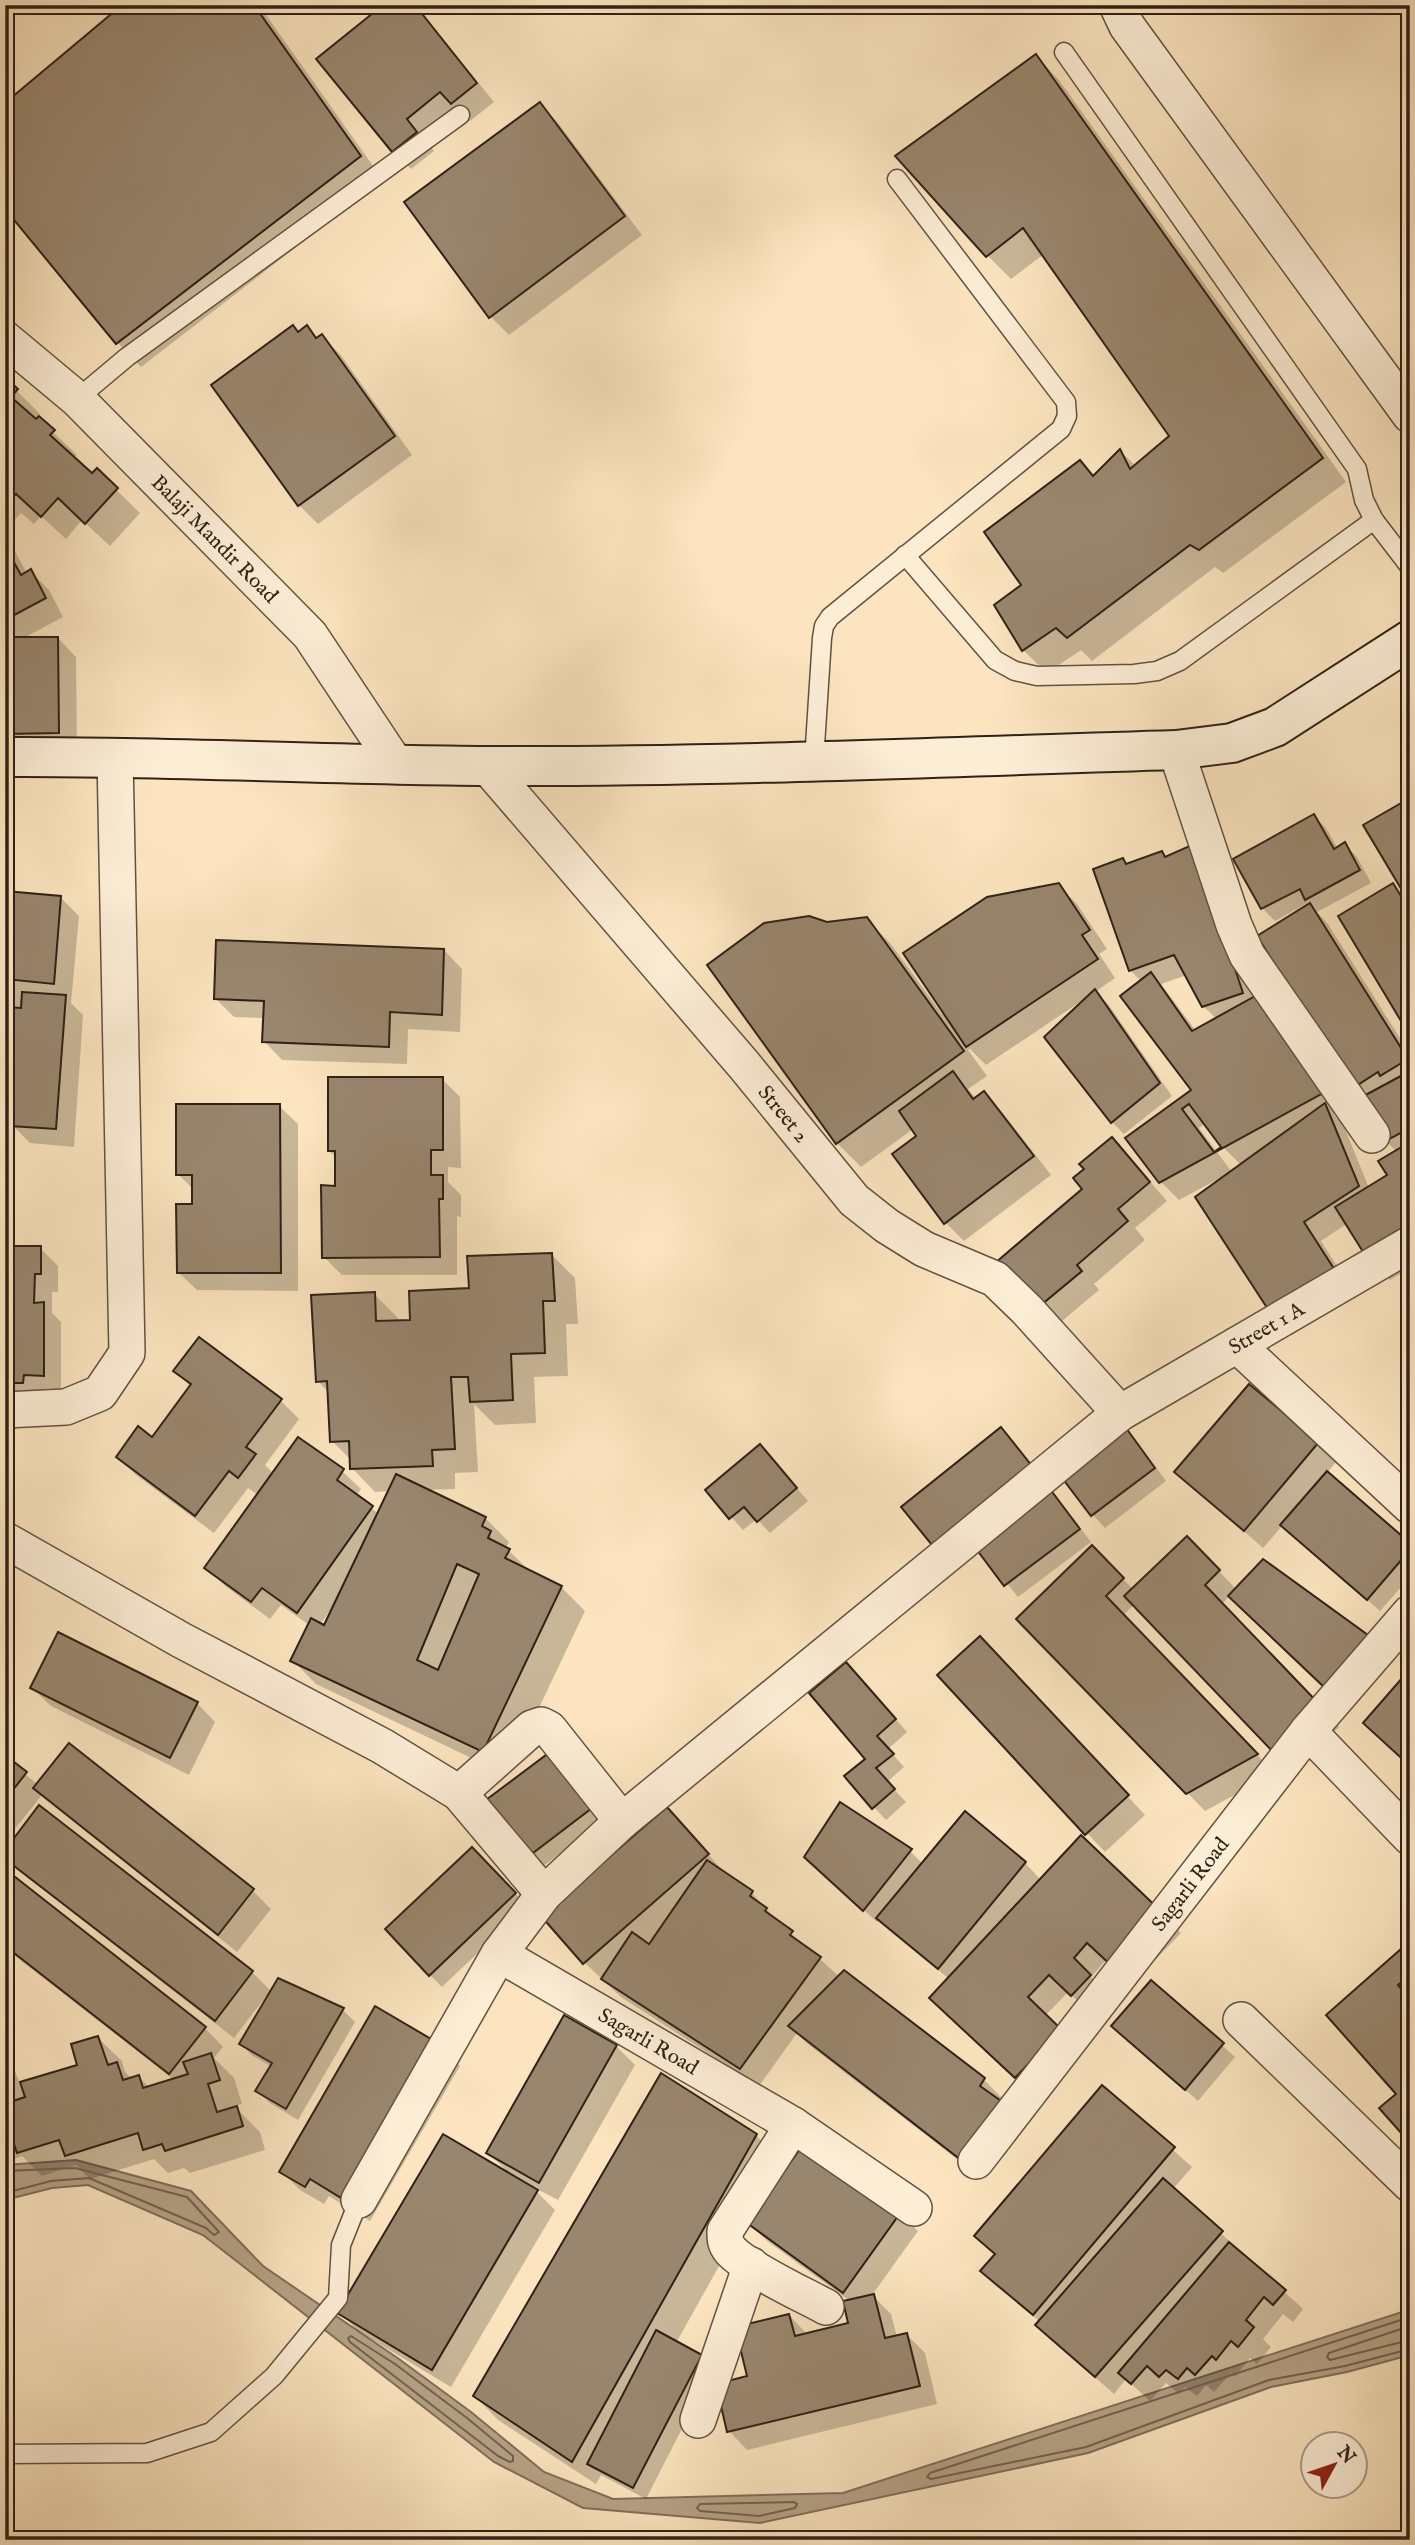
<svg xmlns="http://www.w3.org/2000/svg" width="1415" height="2545" font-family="'IM FELL English',serif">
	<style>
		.water { fill: #b6a286; stroke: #806e5a; stroke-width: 2 }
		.shadow { fill: #0003; fill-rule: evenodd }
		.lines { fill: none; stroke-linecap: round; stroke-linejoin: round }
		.shore { stroke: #72624e; stroke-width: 2 }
		.building { fill: #99866e; stroke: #2f2117; stroke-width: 2; fill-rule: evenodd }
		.lane-casing { stroke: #625241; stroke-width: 21 }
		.street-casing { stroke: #625241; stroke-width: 38 }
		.secondary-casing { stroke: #2f2117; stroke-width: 42 }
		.lane { stroke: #fcedd5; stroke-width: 18 }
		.street { stroke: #fcedd5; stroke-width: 35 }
		.secondary { stroke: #fcedd5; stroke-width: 38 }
		.labels { text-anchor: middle; stroke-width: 7; stroke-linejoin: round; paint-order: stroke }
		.street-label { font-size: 21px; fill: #2f2117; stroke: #fcedd5 }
	</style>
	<rect width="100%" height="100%" fill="#fbe4bf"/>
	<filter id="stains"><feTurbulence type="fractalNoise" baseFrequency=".00286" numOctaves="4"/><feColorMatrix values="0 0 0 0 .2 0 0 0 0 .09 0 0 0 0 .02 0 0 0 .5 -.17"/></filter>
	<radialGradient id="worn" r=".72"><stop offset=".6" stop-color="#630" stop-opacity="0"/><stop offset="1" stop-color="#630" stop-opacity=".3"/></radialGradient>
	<polygon class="water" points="76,2160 191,2191 263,2266 399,2359 471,2412 544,2472 613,2499 843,2493 1408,2310 1410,2355 1347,2372 1271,2387 1088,2453 760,2523 583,2508 494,2462 203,2235 88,2185 52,2188 5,2200 5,2165"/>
	<g class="shadow">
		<polygon points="5,5 24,5 5,22"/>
		<polygon points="125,5 259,5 383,180 141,367 118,343 5,207"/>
		<polygon points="386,5 416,5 494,102 470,121 459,110 424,138 434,151 411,169 393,151"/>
		<polygon points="1036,56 1059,80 1346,482 1223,573 1215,567 1092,661 1081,650 1047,673 1023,650 1023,586 1094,477 1120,451 1136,466 1171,436 1044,254 1011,279 987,255"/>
		<polygon points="540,104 558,123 642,235 509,335 490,316"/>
		<polygon points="307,328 318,339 321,336 340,354 412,455 318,524 299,505 213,386"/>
		<polygon points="5,379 40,414 37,417 77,455 73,458 92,476 97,471 140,513 110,546 82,520 66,539 41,516 34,524 21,513 5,530"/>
		<polygon points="5,542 16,553 27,574 31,572 49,590 63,617 22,639 58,638 76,657 77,751 5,751 5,657 16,657 16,642 5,647"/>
		<path d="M1314,816L1326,828L1338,849L1345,845L1357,857L1371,883L1317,912L1328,924L1410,1054V1268L1390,1280L1372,1262L1348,1223L1321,1241L1355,1294L1293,1334L1275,1316L1224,1176L1179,1200L1161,1182L1128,1138L1193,1090L1142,982L1130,970L1123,860L1127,865L1162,853L1167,858L1344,1110L1334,1115L1343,1124L1369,1188L1389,1175L1397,1152L1386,1141L1354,1087L1310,905L1309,902L1275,921L1262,908L1235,859ZM1187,975L1203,1006L1217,1019L1196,1031L1161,984ZM1206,1123L1223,1147L1242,1166L1232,1172L1199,1128Z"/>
		<polygon points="1058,885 1077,904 1107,949 1099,954 1115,978 1095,992 1108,1004 1172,1096 1124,1134 1112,1122 1086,998 986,1065 970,1049 968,1050 987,1076 968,1089 976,1099 984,1093 1002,1112 1051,1175 964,1241 946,1223 919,1136 913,1129 861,1167 837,1143 709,965 827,924 866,919 890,943 942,1014"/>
		<polygon points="1393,886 1409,902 1410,1033"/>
		<polygon points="5,893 61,898 79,916 71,1003 83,1015 74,1147 30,1143 15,1128 14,1142 5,1142 5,1009 9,1009 9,1006 5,1005"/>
		<polygon points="444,950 462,969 460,1032 408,1029 407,1064 282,1060 264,1041 265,1018 234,1017 216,999"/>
		<polygon points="442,1079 460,1097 461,1168 448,1167 448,1182 461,1195 461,1217 457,1216 457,1275 342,1275 324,1257 337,1187 337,1158 329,1151"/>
		<polygon points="279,1106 298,1124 298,1291 197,1290 178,1272 194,1206 194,1190 178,1174"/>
		<polygon points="1112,1139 1167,1201 1135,1228 1145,1240 1094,1284 1099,1290 1055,1327 1037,1309 1084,1189 1087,1169"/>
		<polygon points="5,1247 40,1248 58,1266 58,1292 52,1292 52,1313 61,1322 61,1394 5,1412"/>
		<path d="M552,1255L575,1278L578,1324H566L568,1376L534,1377L536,1423L495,1425L474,1404L478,1472L455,1473V1489L425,1490L485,1518L509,1542L506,1548L532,1573L561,1587L585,1611L507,1775L316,1684L292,1660L309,1625L281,1605L270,1619L225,1586L207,1568L258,1495L248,1488L214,1533L136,1475L118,1457L152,1439L191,1387L175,1371L280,1400L299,1419L265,1465L274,1474L342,1471L361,1489L356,1496L379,1514L389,1491L375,1492L352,1468L351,1460L332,1441L329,1393L318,1381L374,1294L398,1318V1322H412L471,1289ZM331,1609L333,1610L325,1627L320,1625Z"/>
		<polygon points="1120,1423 1133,1436 1166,1481 1105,1528 1093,1515 1058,1470"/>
		<polygon points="1001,1430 1013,1442 1091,1542 1018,1597 978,1548"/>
		<polygon points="1318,1444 1336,1462 1327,1473 1410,1545 1410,1577 1380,1611 1283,1525 1263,1548 1177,1472"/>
		<polygon points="760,1446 808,1501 770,1533 757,1519 743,1530 707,1490"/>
		<polygon points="1092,1548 1133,1589 1205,1557 1236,1589 1222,1604 1339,1727 1294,1770 1134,1604 1123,1616 1275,1773 1205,1811 1018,1619"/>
		<polygon points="998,1656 1145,1815 1105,1852 939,1676"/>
		<polygon points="858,1676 907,1732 888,1749 904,1767 887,1782 906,1802 886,1820 874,1807"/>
		<polygon points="32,1688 197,1703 215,1722 189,1775 51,1706"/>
		<polygon points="69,1746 253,1891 271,1909 237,1952 42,1795 5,1841 5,1757 38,1785"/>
		<polygon points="550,1754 603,1821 542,1867 530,1855"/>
		<polygon points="39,1808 252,1972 272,1992 343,2010 355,2022 298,2120 270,2103 257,2091 272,2067 253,2056 241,2044 269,1997 267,1995 234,2038 22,1873 5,1857"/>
		<path d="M667,1809L726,1874L752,1893L781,1925L840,1977L844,1973L984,2080L1002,2098L999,2102L980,2177L808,2044L797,2033L759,2086L621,1997L585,1963L544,1916ZM655,1935L649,1946L646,1944Z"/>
		<polygon points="472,1849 527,1906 442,1987 430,1975"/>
		<polygon points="910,1851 923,1864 1025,1863 1041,1880 1163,1915 1181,1933 1132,1984 1106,1960 1091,1977 1108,1994 1091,2013 1068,1992 1045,2016 1034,2095 950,2016 949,1979 879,1919 877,1922 818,1869"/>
		<polygon points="5,1871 205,2028 223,2047 214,2058 234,2078 242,2104 234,2106 260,2132 265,2150 190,2173 184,2168 168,2173 154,2159 90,2179 76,2165 42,2176 22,2156 5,2163 5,2046 20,2084 79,2066 98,2038 122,2061 125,2072 132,2079 139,2077 150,2088 174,2080 5,1948"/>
		<polygon points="1410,1944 1410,2140 1382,2108 1398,2094 1328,2015"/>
		<polygon points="1151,1982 1235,2057 1198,2101 1126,2038"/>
		<polygon points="616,2046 635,2065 558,2200 531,2186 555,2210 451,2387 358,2331 340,2312 510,2174 488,2153"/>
		<polygon points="442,2047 460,2066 370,2221 329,2196 324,2204 300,2190 282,2172"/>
		<polygon points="1103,2087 1192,2167 1173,2189 1303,2309 1293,2322 1283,2314 1263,2339 1271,2347 1257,2364 1250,2358 1235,2377 1231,2373 1214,2392 1206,2385 1197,2396 1185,2387 1179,2394 1166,2383 1150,2401 1126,2379 1114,2394 1056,2343 1040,2322 983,2271 996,2255"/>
		<polygon points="756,2135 779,2159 676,2343 701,2356 713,2368 646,2499 601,2475 596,2484 498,2420 475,2396"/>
		<polygon points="900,2213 918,2231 872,2295 891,2314 897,2337 907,2335 925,2353 937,2404 747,2450 729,2431 750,2378 789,2315 807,2334 850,2325 850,2301 767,2241 749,2223"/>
	</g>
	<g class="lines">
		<g class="shore">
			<polyline points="5,2171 75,2168 187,2197 219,2232 214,2235 206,2228 89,2178 51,2181 5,2193"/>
			<polyline points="1410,2317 930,2473 927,2477 931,2479 1086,2447 1269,2380 1345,2366 1410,2349"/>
			<polyline points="1410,2326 1329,2353 1327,2357 1330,2360 1410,2340"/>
			<polygon points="351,2336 395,2364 467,2418 513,2456 513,2461 510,2462 498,2456 350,2342 348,2338"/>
			<polygon points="794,2502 797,2504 795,2508 759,2516 700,2511 697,2508 700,2504"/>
		</g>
	</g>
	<g class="building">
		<polygon points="122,5 254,5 361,156 116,344 5,209 5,103"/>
		<polygon points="383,5 415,5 477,83 451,104 440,92 407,119 417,132 392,152 316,59"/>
		<polygon points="1036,54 1323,458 1199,550 1190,545 1067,638 1056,628 1022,651 994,605 1021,585 984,532 1080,460 1093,476 1120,449 1130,469 1169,436 1023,228 986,257 895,156"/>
		<polygon points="540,102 625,216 489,318 404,202"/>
		<polygon points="293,325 298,332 307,325 316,338 322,334 395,436 298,506 211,385"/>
		<polygon points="5,377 18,389 11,397 36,419 39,416 55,430 50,435 92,473 97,468 118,488 85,524 58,498 41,517 16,494 9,501 5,498"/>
		<polygon points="5,546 21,575 31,569 46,598 5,620"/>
		<polygon points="14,637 58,637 59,733 5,734 5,655 14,655"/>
		<polygon points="1410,798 1410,1036 1338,916 1393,883 1406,904 1409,902 1363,825"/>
		<polygon points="1314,814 1334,849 1345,842 1360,870 1305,900 1300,889 1261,909 1233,859"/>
		<polygon points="1194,844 1243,993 1202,1007 1174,955 1129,971 1093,869 1123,858 1126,864 1162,851 1165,857"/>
		<polygon points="1059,883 1090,930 1082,935 1098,959 966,1047 903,953 987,897"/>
		<polygon points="5,891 61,896 54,984 6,979 5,987"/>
		<polygon points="1310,903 1408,1059 1380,1076 1378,1072 1353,1088 1257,936"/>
		<polygon points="809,916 827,922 867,917 964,1051 836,1144 707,965 764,923"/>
		<polygon points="216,940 444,949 442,1015 390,1012 389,1047 262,1042 264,1001 214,999"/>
		<path d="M1151,972L1192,1031L1257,995L1327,1091L1159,1183L1125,1138L1191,1090L1120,996ZM1189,1104L1221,1147L1214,1152L1182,1109Z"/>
		<polygon points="1095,989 1160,1083 1111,1123 1044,1037"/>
		<polygon points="22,992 66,995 56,1129 10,1126 11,1111 5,1111 5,1007 21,1008"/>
		<polygon points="953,1071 973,1099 984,1091 1034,1156 944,1224 892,1154 916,1136 899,1111"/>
		<polygon points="1410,1071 1410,1128 1384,1142 1360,1098"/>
		<polygon points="328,1077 443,1077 443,1150 431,1150 431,1175 443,1175 443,1199 439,1199 440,1257 322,1258 321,1185 335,1186 335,1151 328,1151"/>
		<polygon points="1325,1103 1359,1186 1304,1222 1338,1275 1273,1317 1195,1197"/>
		<polygon points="176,1104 280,1104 281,1273 177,1273 176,1204 192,1204 192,1175 176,1175"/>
		<polygon points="1112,1137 1150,1182 1118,1209 1128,1221 1077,1265 1082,1271 1035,1310 995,1263 1082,1189 1073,1178 1084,1169 1079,1164"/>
		<polygon points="1410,1142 1410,1239 1370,1263 1335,1207 1387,1175 1378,1161"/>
		<polygon points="5,1246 41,1246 41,1274 35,1274 34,1303 44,1302 44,1376 24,1375 23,1383 5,1383"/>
		<polygon points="552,1253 555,1301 543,1301 545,1353 511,1354 513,1400 470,1402 468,1377 451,1377 455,1449 432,1450 433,1466 350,1469 349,1441 330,1442 327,1381 316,1382 311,1295 375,1292 376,1321 410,1320 409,1291 469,1288 467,1256"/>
		<polygon points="199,1337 282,1399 246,1447 256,1454 238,1478 229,1471 195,1516 116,1457 138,1426 152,1437 191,1384 173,1371"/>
		<polygon points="1249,1384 1319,1442 1244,1531 1174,1472"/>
		<polygon points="1121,1421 1155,1468 1091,1516 1056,1470"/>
		<polygon points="1001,1427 1040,1476 941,1556 901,1507"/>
		<polygon points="298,1437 344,1469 337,1480 373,1506 297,1613 262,1588 251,1602 204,1568"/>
		<polygon points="760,1444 797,1488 757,1522 744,1507 729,1519 705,1490"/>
		<polygon points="1327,1471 1410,1543 1410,1550 1367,1600 1280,1525"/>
		<path d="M396,1474L486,1517L482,1526L491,1531L488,1538L510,1549L505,1558L562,1586L483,1752L290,1661L311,1618L324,1625ZM457,1564L479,1574L438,1670L417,1660Z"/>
		<polygon points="1047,1485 1080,1529 1004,1586 971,1542"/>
		<polygon points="1187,1536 1220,1570 1205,1585 1322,1707 1274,1753 1124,1596"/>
		<polygon points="1092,1545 1124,1578 1106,1596 1258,1754 1186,1794 1016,1619"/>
		<polygon points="1263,1559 1372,1638 1325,1688 1228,1596"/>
		<polygon points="58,1632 198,1702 170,1758 30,1688"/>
		<polygon points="980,1636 1129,1795 1085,1835 937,1675"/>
		<polygon points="846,1662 896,1719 877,1736 894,1754 876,1768 895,1789 872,1809 844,1776 865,1759 809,1693"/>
		<polygon points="1410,1669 1410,1766 1363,1723"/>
		<polygon points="69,1743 254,1889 218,1935 33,1788"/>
		<polygon points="550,1752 592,1808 529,1856 486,1800"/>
		<polygon points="5,1755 27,1772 5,1800"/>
		<polygon points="840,1802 912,1849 863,1911 804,1857"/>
		<polygon points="39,1805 253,1971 215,2021 5,1859 5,1850"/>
		<polygon points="667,1807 709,1854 583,1964 541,1916"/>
		<polygon points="965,1811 1026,1862 938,1969 876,1918"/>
		<polygon points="1081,1835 1164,1914 1113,1967 1087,1943 1074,1958 1091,1975 1071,1996 1049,1975 1028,1997 1061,2029 1015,2078 929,1998"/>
		<polygon points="472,1847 516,1893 429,1976 385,1929"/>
		<polygon points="707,1860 753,1891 750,1896 767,1908 765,1911 793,1931 790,1935 821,1957 740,2069 601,1979 632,1932 649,1944"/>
		<polygon points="5,1869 206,2027 169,2074 5,1946"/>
		<polygon points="1410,1941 1410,1975 1398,1985 1410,1999 1409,2142 1379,2108 1396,2094 1326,2015"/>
		<polygon points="844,1970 985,2078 980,2086 1004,2103 961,2160 788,2026"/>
		<polygon points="278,1978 344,2008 286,2109 255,2091 272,2063 239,2044"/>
		<polygon points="1151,1980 1224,2043 1185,2090 1111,2026"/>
		<polygon points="375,2006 443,2046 351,2204 310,2179 305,2187 279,2172"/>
		<polygon points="564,2015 617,2045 539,2183 486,2153"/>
		<polygon points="98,2036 108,2065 117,2062 123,2080 139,2075 143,2088 188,2074 183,2062 211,2053 220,2080 208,2084 217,2112 237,2106 243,2126 165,2151 162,2144 143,2150 138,2133 65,2156 59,2140 17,2153 9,2129 5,2131 5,2081 13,2101 25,2097 20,2082 77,2065 71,2044"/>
		<polygon points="661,2073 757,2134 572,2462 473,2396"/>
		<polygon points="1102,2085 1175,2147 1033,2315 980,2271 995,2254 974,2236"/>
		<polygon points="443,2134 538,2190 432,2370 337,2313"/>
		<polygon points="805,2142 901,2212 843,2293 747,2223"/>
		<polygon points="1163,2178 1223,2231 1095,2377 1035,2325"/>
		<polygon points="1229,2242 1286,2290 1273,2305 1264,2297 1246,2320 1254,2327 1238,2347 1231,2341 1216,2360 1212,2356 1195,2375 1187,2368 1178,2379 1166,2370 1159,2377 1147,2366 1131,2384 1118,2373"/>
		<polygon points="874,2294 885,2338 907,2333 920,2386 727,2432 716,2384 747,2376 735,2327 789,2314 795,2336 848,2323 843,2301"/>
		<polygon points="656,2330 702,2355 633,2488 587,2464"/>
	</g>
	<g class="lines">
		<g class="lane-casing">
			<g id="lane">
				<polyline points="1064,52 1357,469 1364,500 1374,520 1410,567"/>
				<polyline points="77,399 127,357 460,115"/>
				<polyline points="905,555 995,660 1015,671 1037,676 1134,674 1157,671 1180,661 1374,520"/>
				<polyline points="814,761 822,638 824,626 830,617 1061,429 1067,416 1066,402 897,179"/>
				<polyline points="5,2454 147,2453 211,2432 274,2376 338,2298 341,2245 359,2200"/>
			</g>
		</g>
		<g class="street-casing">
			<g id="street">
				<polyline points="1117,5 1127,26 1410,415"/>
				<path id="s1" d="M5,339L77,399L310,635L395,763"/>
				<polyline points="1176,750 1234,925 1247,955 1372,1135"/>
				<path id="s2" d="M487,766L744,1065L854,1200L887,1226L924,1249L995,1279L1027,1310L1120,1413"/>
				<polyline points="1237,1345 1410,1506"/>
				<polyline points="5,1410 66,1407 100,1393 127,1353 115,757"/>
				<polyline points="5,1540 181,1640 382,1746 459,1793 544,1894"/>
				<polyline points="1308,1731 1410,1837"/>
				<polyline points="459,1793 532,1728 541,1725 549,1729 622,1821"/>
				<path id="s3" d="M499,1954L793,2125L725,2231C725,2239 725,2244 731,2251C748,2269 802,2294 826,2307"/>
				<polyline points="1241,2020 1410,2184"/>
				<polyline points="793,2125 914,2208"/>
				<path id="s4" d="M976,2161L1308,1731L1410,1613"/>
				<path id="s5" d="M359,2200L499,1954L544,1894L622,1821L1120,1413L1410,1244"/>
				<polyline points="698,2420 751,2265"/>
			</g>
		</g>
		<g class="secondary-casing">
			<path id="secondary" d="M5,757C166,756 327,765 488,766C717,767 946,757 1176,750L1232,743L1275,727L1410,640"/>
		</g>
		<use href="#lane" class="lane"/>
		<use href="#street" class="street"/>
		<use href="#secondary" class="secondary"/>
	</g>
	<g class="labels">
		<g class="street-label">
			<text dy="7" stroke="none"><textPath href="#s1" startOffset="290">Balaji Mandir Road</textPath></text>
			<text dy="7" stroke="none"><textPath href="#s2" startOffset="457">Street 2</textPath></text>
			<text dy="7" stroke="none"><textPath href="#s5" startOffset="1278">Street 1 A</textPath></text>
			<text dy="7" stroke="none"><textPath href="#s4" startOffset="350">Sagarli Road</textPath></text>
			<text dy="7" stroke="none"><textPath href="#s3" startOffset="173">Sagarli Road</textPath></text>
		</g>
	</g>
	<rect width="1415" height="2545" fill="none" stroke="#fbe4bf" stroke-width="28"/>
	<rect x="7" y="7" width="1401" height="2531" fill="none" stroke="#2f2117" stroke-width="3.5"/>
	<rect x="14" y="14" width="1387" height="2517" fill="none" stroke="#2f2117" stroke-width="2"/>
	<g transform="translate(1334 2465) rotate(50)"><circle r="33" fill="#fcedd5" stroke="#aa9b89" stroke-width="2"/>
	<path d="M0-5L12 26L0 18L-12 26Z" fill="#8f2418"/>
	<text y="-10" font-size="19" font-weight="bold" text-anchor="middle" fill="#2f2117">N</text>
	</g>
	<rect width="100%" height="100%" filter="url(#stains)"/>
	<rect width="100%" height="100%" fill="url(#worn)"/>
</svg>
